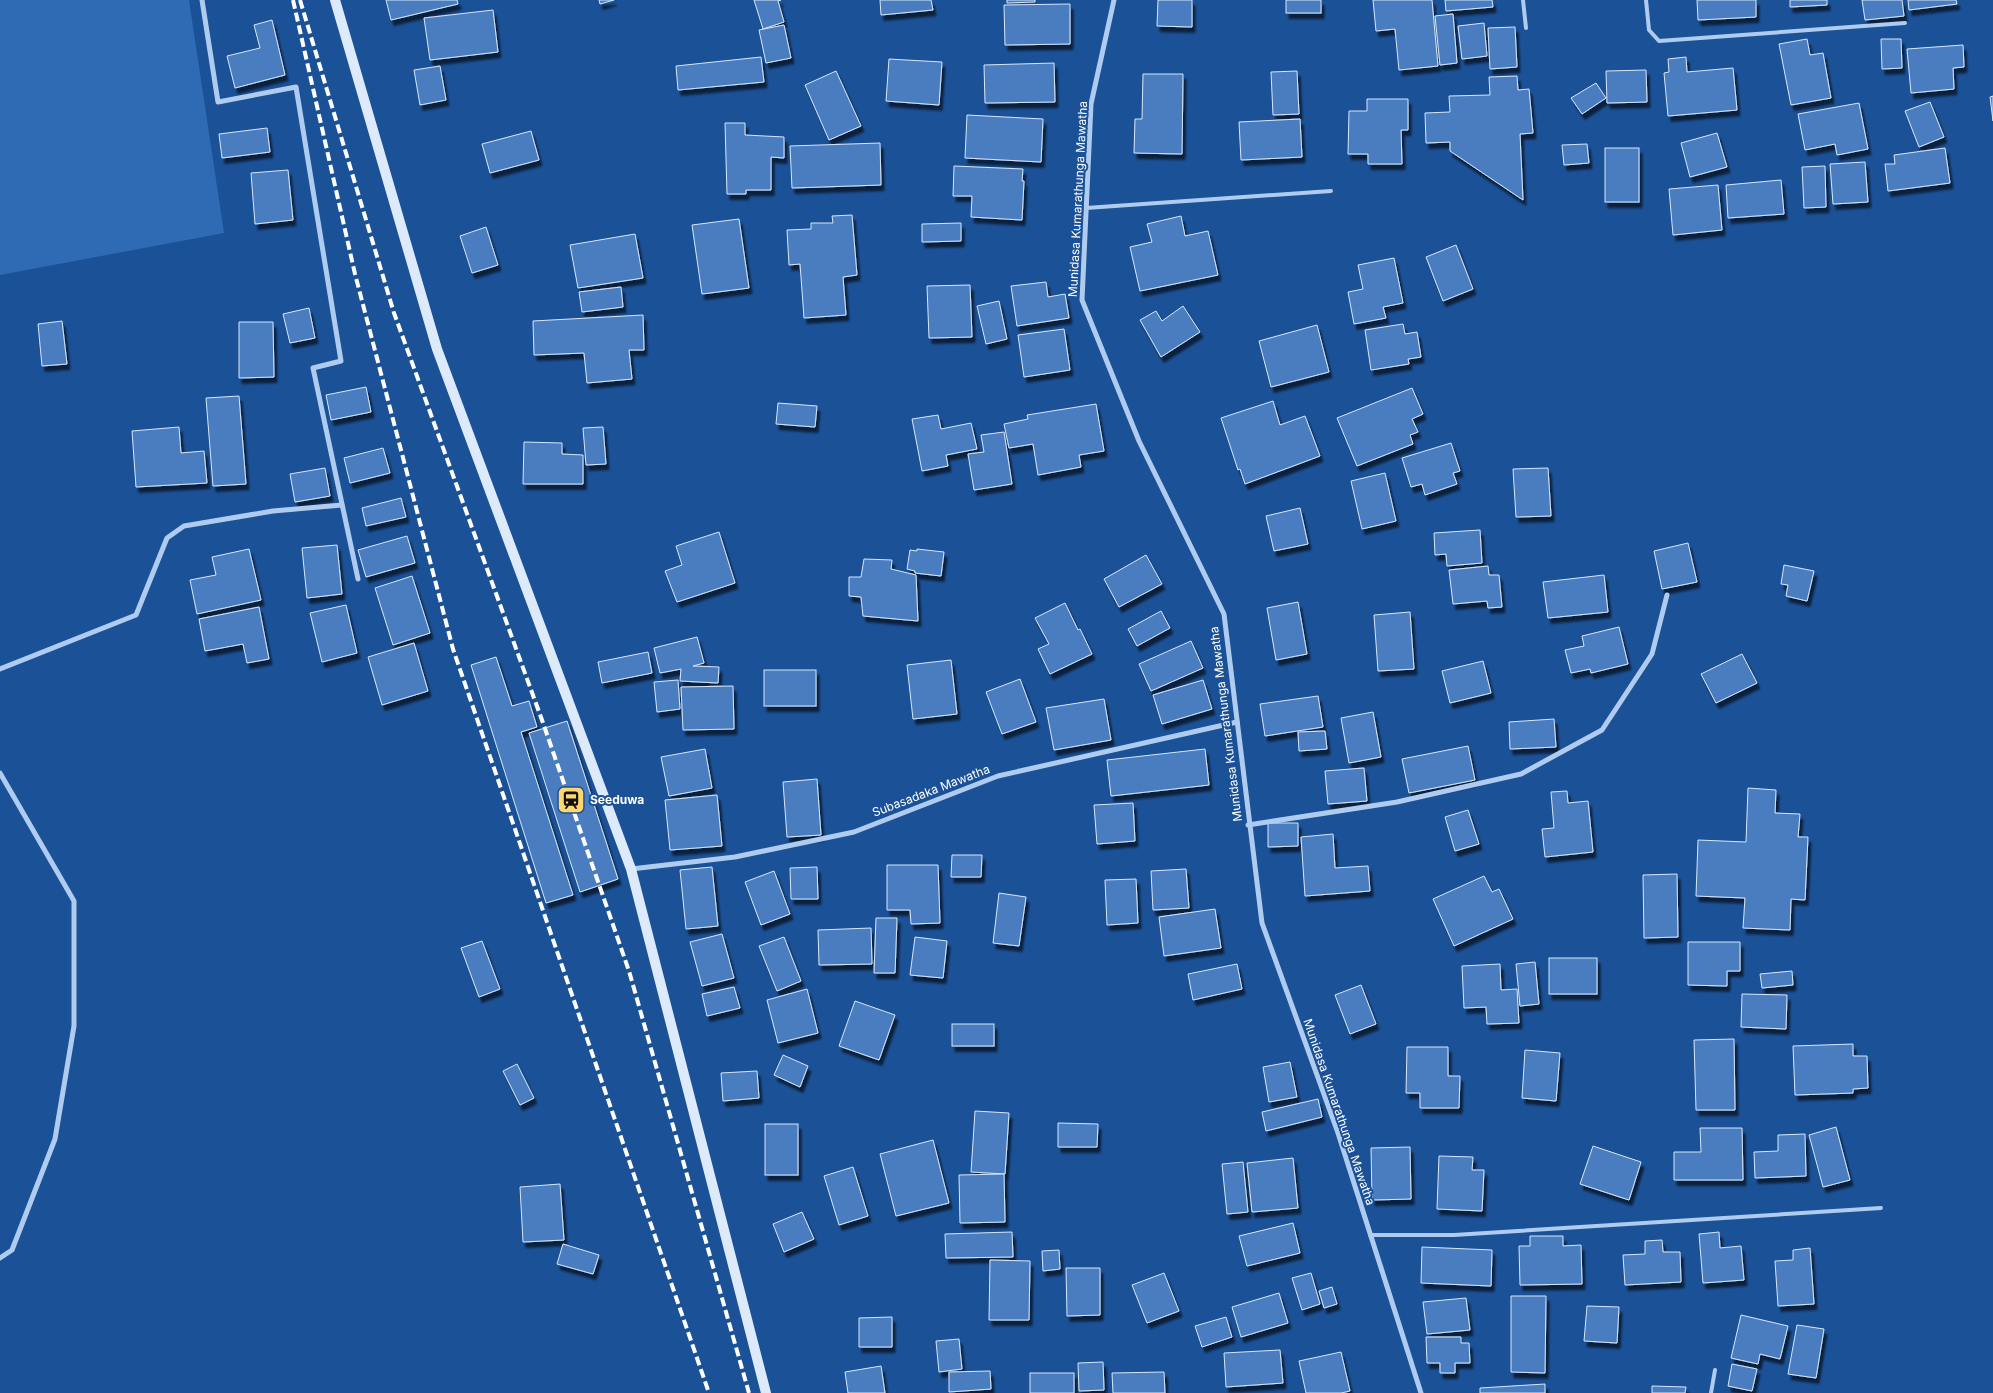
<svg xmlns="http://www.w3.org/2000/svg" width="1993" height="1393" font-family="Inter,sans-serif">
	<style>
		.green { fill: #2f6bb4 }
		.building { fill: #497dbf; stroke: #d6e7fb; filter: url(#shadow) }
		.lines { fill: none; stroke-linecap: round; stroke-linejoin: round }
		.lane { stroke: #afccf0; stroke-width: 4 }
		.street { stroke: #afccf0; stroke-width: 5 }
		.secondary { stroke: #ddeafb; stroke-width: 10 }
		.rail { stroke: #fff; stroke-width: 4; stroke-dasharray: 9 4; stroke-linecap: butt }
		.labels { text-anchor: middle; stroke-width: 4; stroke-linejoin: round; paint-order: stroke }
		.street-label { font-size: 12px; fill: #fff; stroke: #1b5197 }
		.poi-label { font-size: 12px; font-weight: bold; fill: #fff; stroke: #1b5197; text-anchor: start }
	</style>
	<defs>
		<filter id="shadow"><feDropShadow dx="3" dy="5.5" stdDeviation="1" flood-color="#0009"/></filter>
	</defs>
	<rect width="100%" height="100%" fill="#1b5197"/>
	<polygon class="green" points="0,0 189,0 224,233 0,275"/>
	<g class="building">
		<polygon points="386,0 457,0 458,4 391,20"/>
		<polygon points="599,0 614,0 600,4"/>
		<polygon points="754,0 781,0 778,1 784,22 763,29"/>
		<polygon points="880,0 931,0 933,10 881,15"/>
		<polygon points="1007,0 1035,0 1035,2 1007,3"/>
		<polygon points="1158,0 1192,0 1192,27 1157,26"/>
		<rect x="1286" y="0" width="35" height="13"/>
		<polygon points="1373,0 1432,0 1438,66 1399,70 1395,29 1376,31"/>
		<polygon points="1445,0 1492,0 1493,7 1446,11"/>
		<polygon points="1697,0 1756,0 1756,17 1698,20"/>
		<polygon points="1790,0 1827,0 1827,5 1790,7"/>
		<polygon points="1862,0 1902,0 1904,16 1865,20"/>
		<polygon points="1908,0 1956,0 1957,4 1909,10"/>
		<polygon points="1070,4 1070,44 1005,45 1004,5"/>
		<polygon points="493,10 498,52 430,60 424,18"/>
		<polygon points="1453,14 1457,63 1440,65 1435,16"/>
		<polygon points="272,20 285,75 235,88 227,56 260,48 254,25"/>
		<polygon points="1484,23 1487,56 1462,59 1458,26"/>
		<polygon points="784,25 791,58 766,63 759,30"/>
		<polygon points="1515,27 1517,67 1490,69 1488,28"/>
		<polygon points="1807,39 1810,55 1823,53 1831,98 1791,105 1779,44"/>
		<polygon points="1881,39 1901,39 1902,68 1882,69"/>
		<polygon points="1963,45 1964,67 1953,68 1954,89 1911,93 1907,49"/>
		<polygon points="761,57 764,82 678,90 676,66"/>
		<polygon points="1686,57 1687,72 1733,68 1737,110 1668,116 1664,73 1669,72 1668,59"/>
		<polygon points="889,59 942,62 939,105 886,101"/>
		<polygon points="1054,63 1055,102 985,103 984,65"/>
		<polygon points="440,66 446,100 420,105 414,70"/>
		<polygon points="1646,70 1647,102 1607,103 1606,71"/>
		<polygon points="836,71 861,126 829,140 805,85"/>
		<polygon points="1297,71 1299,114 1273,115 1271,72"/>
		<polygon points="1143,74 1183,74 1182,154 1134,153 1135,119 1142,119"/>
		<polygon points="1517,76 1518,90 1529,89 1533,133 1520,134 1523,200 1450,151 1450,142 1426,143 1425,113 1450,112 1449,96 1490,95 1489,77"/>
		<polygon points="1596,83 1606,98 1582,114 1571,98"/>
		<polygon points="1993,96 1993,121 1990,97"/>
		<polygon points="1367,99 1408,99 1408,130 1401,130 1402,164 1368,164 1368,154 1348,154 1349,111 1367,111"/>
		<polygon points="1930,102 1944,137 1919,147 1905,111"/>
		<polygon points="1859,103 1868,149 1837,155 1835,144 1805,150 1798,114"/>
		<polygon points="967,115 1043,119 1041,162 965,158"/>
		<polygon points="1300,119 1302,157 1241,160 1239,122"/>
		<polygon points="725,123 745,123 745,135 784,137 784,158 771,157 771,190 746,190 746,194 727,194"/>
		<polygon points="267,128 270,152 222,158 219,134"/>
		<polygon points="531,131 539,160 490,173 482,144"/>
		<polygon points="1717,133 1727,167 1690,177 1681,143"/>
		<polygon points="880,143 881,185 792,188 790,146"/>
		<polygon points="1587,144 1589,163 1564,165 1562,145"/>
		<rect x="1605" y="148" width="34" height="54"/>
		<polygon points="1945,148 1950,183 1888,191 1885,164 1895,164 1894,155"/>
		<polygon points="1865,162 1868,202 1833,204 1830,164"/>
		<polygon points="954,166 1023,169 1022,181 1024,181 1022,220 971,217 972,196 953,196"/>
		<polygon points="1825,166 1826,207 1804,208 1802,167"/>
		<polygon points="288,170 293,220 255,224 251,173"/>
		<polygon points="1781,180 1784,214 1728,218 1726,185"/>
		<polygon points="1718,185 1722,230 1673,235 1669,189"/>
		<polygon points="852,215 857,275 843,277 846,315 804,318 800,264 789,265 787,230 811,229 811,223 833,223 832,216"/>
		<polygon points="1181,216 1185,236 1208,231 1218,275 1140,291 1130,247 1152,242 1147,224"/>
		<polygon points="739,219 749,288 702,294 692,225"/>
		<polygon points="961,223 961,241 922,242 922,224"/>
		<polygon points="486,227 498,265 472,273 460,236"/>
		<polygon points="635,234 643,278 578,288 570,245"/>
		<polygon points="1456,245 1473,289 1443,301 1426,257"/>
		<polygon points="1394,258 1403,303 1383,307 1386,318 1354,324 1348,292 1363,289 1358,265"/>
		<polygon points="1046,282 1048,297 1065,294 1069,318 1017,326 1011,286"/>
		<polygon points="970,285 972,337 929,338 927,286"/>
		<polygon points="621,287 623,307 582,312 579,292"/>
		<polygon points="999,301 1007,339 986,344 977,306"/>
		<polygon points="1183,306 1200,332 1161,357 1140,320 1156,311 1162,321"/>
		<polygon points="309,308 315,338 290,343 283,314"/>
		<polygon points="643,315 644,350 629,350 632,379 587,383 584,353 534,355 533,321"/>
		<polygon points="62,321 67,364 42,366 38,324"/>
		<polygon points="239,322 273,322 274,377 239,378"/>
		<polygon points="1403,324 1405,334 1417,332 1421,357 1408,359 1409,364 1371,370 1365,330"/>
		<polygon points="1317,325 1329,372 1271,387 1259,341"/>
		<polygon points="1064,329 1070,370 1024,377 1018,335"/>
		<polygon points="366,387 371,412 331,420 326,395"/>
		<polygon points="1412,388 1423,414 1412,419 1418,432 1410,435 1413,444 1357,466 1337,418"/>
		<polygon points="239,396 246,484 213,486 206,398"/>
		<polygon points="1273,401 1280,425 1305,416 1320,456 1245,484 1240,469 1238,470 1221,418"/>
		<polygon points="778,403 817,406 815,427 776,424"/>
		<polygon points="1096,404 1104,451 1079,455 1081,467 1038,475 1033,444 1009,448 1004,424 1028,419 1027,415"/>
		<polygon points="938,415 941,429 971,423 977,449 946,455 948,466 922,471 912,419"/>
		<polygon points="179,427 181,453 204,451 207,483 136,487 132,431"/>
		<polygon points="603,427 606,464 586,465 583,428"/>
		<polygon points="1004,432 1012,484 974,490 968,454 984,452 981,435"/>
		<polygon points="524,442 562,443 562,454 583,455 583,484 523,484"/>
		<polygon points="1451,443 1460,471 1453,473 1457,484 1425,495 1422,484 1411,487 1402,458"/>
		<polygon points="383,448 390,473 350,483 344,458"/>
		<polygon points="325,468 330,496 295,502 290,474"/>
		<polygon points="1548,468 1551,516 1516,517 1513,469"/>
		<polygon points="1385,473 1396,521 1362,529 1351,481"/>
		<polygon points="401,498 406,517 366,526 362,508"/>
		<polygon points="1300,508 1308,544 1274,551 1266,516"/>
		<polygon points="1480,530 1482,563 1447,566 1446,554 1435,555 1434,533"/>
		<polygon points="719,532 735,583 677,602 665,571 682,565 676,546"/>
		<polygon points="407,536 415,563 366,577 358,550"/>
		<polygon points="1688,543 1697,582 1662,589 1654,551"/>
		<polygon points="337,545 342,594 307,598 302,548"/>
		<polygon points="249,549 261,600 197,614 190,580 216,575 212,557"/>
		<polygon points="917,549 944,552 941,576 915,573 915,571 907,569 910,550 917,551"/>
		<polygon points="1146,555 1162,584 1119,607 1104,579"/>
		<polygon points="864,559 892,560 891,569 916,575 918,621 863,616 861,597 849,596 849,577 861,577"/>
		<polygon points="1784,565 1814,571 1807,601 1786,596 1788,585 1781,584"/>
		<polygon points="1488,566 1489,575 1499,575 1502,607 1488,608 1487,601 1453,604 1449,570"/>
		<polygon points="1604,575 1608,612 1548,618 1543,582"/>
		<polygon points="412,576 430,633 393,645 375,588"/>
		<polygon points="1298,602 1307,654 1276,660 1267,608"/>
		<polygon points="1065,603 1078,630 1080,629 1092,654 1050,674 1038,649 1049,644 1035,618"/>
		<polygon points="346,605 357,653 322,662 310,613"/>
		<polygon points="259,607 269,659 247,663 243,644 205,651 199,619"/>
		<polygon points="1161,611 1170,628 1137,646 1128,629"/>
		<polygon points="1410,612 1414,669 1378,671 1374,615"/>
		<polygon points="1619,627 1628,664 1591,673 1590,669 1571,673 1565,650 1584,646 1582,636"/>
		<polygon points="697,637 704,663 693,666 719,667 718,683 680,681 681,669 660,673 654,648"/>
		<polygon points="1191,641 1203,668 1151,691 1139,664"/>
		<polygon points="414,643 428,691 382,705 368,657"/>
		<polygon points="648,652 652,673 602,683 598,662"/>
		<polygon points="1742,654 1757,683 1716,703 1701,674"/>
		<polygon points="496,657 512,706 529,701 537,727 521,732 573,895 546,903 471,665"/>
		<polygon points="951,660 957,714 913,719 907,665"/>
		<polygon points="1483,661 1491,693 1450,703 1442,671"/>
		<rect x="764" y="670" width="52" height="36"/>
		<polygon points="1020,679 1036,722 1002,734 986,692"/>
		<polygon points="678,680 680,709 657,712 654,682"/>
		<polygon points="1203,680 1212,709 1162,724 1153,695"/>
		<polygon points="733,686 734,729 683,730 681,687"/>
		<polygon points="1318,696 1323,727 1265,736 1260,704"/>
		<polygon points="1104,699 1111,740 1054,750 1046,708"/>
		<polygon points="1373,712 1381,757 1349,763 1341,718"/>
		<polygon points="1554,719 1556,747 1510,749 1509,722"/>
		<polygon points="567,721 618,879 580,892 529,733"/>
		<polygon points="1325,731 1327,749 1299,751 1298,732"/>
		<polygon points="1468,746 1475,780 1409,793 1402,759"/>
		<polygon points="705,749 712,788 669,796 661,757"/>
		<polygon points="1205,749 1209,785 1111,796 1107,760"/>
		<polygon points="1364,768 1367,801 1328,804 1325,771"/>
		<polygon points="817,779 821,835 787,837 783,782"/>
		<polygon points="1748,788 1776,790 1775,813 1800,814 1798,837 1808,837 1805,900 1791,899 1790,930 1743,928 1745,898 1696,896 1698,840 1746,842"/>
		<polygon points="1567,791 1568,803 1588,801 1593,852 1545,857 1542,829 1554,828 1551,792"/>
		<polygon points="717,795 722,846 670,850 665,800"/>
		<polygon points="1133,803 1135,841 1097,844 1094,805"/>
		<polygon points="1468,810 1479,844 1455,851 1445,817"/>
		<polygon points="1268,823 1298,823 1298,846 1268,847"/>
		<polygon points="1333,834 1335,868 1368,866 1370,891 1305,896 1301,837"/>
		<polygon points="952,855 982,855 981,877 951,877"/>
		<polygon points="887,865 938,865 940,923 911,924 910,910 887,910"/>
		<polygon points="712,867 718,926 686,929 680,870"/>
		<polygon points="817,867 818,899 791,899 790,868"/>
		<polygon points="1186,869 1189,908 1153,910 1151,871"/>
		<polygon points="774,871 790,914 761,925 745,882"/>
		<polygon points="1677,874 1678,937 1644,938 1643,875"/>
		<polygon points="1484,876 1492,892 1499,889 1513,919 1454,946 1433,899"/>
		<polygon points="1136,879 1138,923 1107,925 1105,880"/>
		<polygon points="999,893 1026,897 1019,946 993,943"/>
		<polygon points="1215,909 1221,948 1164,956 1159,917"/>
		<polygon points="876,918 897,918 895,973 874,973"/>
		<polygon points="871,928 872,964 819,965 818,930"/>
		<polygon points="722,934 734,978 702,986 690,942"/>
		<polygon points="784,937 801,981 777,991 759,946"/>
		<polygon points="915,937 947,941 943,978 910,975"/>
		<polygon points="482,941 500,989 479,997 461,948"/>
		<polygon points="1688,942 1740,942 1740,971 1727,971 1727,986 1688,985"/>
		<rect x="1549" y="958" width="48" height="36"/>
		<polygon points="1535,962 1539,1004 1520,1006 1516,964"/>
		<polygon points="1237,964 1242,989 1193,1000 1188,974"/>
		<polygon points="1500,964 1501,990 1517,989 1519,1023 1487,1024 1486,1007 1464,1008 1462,966"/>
		<polygon points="1792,971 1793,985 1762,988 1760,974"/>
		<polygon points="1361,985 1376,1024 1350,1034 1335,995"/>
		<polygon points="734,987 740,1008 707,1016 702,994"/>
		<polygon points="807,989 818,1033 778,1043 767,1000"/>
		<polygon points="1742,994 1787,995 1786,1029 1741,1027"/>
		<polygon points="855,1001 895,1015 879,1060 839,1046"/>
		<rect x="952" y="1024" width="42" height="22"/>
		<polygon points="1734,1039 1735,1110 1696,1110 1694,1040"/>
		<polygon points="1853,1044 1853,1056 1867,1056 1868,1088 1853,1089 1853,1093 1795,1095 1793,1046"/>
		<polygon points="1407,1047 1448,1047 1448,1076 1460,1076 1459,1108 1420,1108 1420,1093 1406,1093"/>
		<polygon points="1525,1050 1560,1053 1556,1101 1522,1098"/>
		<polygon points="783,1055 808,1066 800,1087 774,1075"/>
		<polygon points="1290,1062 1297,1097 1269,1102 1263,1067"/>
		<polygon points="517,1064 534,1098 520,1105 503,1071"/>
		<polygon points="757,1071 759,1098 723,1101 721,1073"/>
		<polygon points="1318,1099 1322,1117 1266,1131 1262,1112"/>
		<polygon points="975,1111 1009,1113 1005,1174 971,1172"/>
		<polygon points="1058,1123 1098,1124 1097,1147 1058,1147"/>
		<rect x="765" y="1124" width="33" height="51"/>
		<polygon points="1836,1127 1850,1180 1823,1187 1809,1135"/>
		<polygon points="1700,1128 1742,1128 1743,1180 1674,1180 1674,1152 1701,1152"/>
		<polygon points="1805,1134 1806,1176 1755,1178 1754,1152 1778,1151 1778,1135"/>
		<polygon points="933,1140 949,1203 896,1216 880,1154"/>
		<polygon points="1593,1146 1641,1162 1629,1200 1580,1184"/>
		<polygon points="1410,1147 1411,1199 1372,1200 1371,1148"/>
		<polygon points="1439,1156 1473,1157 1472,1170 1484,1170 1482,1211 1437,1209"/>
		<polygon points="1293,1158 1298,1208 1252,1212 1247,1163"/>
		<polygon points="1243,1162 1248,1212 1227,1214 1222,1164"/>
		<polygon points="853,1167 868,1216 839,1225 824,1176"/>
		<polygon points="1004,1174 1005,1222 960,1223 959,1175"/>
		<polygon points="560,1184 564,1240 523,1242 520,1187"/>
		<polygon points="802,1212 814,1239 784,1252 773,1224"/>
		<polygon points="1293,1223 1300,1253 1247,1266 1239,1236"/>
		<polygon points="1012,1232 1013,1257 946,1258 945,1234"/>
		<polygon points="1719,1232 1720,1248 1741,1246 1744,1280 1703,1283 1699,1234"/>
		<polygon points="1530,1236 1563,1236 1563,1246 1581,1245 1582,1284 1520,1285 1519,1246 1530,1246"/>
		<polygon points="1662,1240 1663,1252 1680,1252 1681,1282 1625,1285 1623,1255 1645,1254 1645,1241"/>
		<polygon points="563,1244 599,1255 593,1274 557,1264"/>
		<polygon points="1422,1247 1492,1250 1491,1286 1421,1283"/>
		<polygon points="1810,1248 1814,1304 1778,1306 1775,1261 1793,1260 1793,1250"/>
		<polygon points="1059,1250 1060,1269 1043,1271 1042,1251"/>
		<polygon points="990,1260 1030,1261 1029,1320 989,1320"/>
		<polygon points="1066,1268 1100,1268 1100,1315 1067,1316"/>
		<polygon points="1164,1273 1179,1311 1147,1323 1132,1285"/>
		<polygon points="1311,1273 1320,1304 1302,1310 1292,1278"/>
		<polygon points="1332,1287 1337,1304 1324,1308 1319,1291"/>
		<polygon points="1279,1293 1288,1323 1241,1337 1232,1307"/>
		<polygon points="1511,1296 1546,1296 1545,1373 1511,1372"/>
		<polygon points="1466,1298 1470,1330 1427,1334 1423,1302"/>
		<polygon points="1587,1306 1619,1307 1617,1343 1584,1341"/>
		<polygon points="1741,1315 1788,1326 1780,1359 1760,1354 1758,1364 1731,1358"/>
		<polygon points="892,1317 892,1347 859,1347 859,1318"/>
		<polygon points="1226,1317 1232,1337 1202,1347 1195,1326"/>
		<polygon points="1797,1325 1824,1329 1816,1378 1788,1374"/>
		<polygon points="1426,1337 1461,1337 1461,1343 1469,1343 1470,1363 1455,1363 1455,1373 1440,1373 1440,1363 1427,1363"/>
		<polygon points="959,1339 962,1369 939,1372 936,1341"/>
		<polygon points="1280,1350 1283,1383 1226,1387 1224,1353"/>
		<polygon points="1341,1352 1350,1391 1341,1393 1306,1393 1299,1361"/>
		<polygon points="1103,1362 1104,1390 1079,1391 1078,1363"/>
		<polygon points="1732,1364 1757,1369 1752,1391 1728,1386"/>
		<polygon points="881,1366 885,1393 848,1393 845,1372"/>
		<polygon points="990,1371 991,1389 949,1392 949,1372"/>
		<polygon points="1164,1372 1165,1393 1113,1393 1112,1373"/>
		<rect x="1030" y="1373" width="44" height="20"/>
		<polygon points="1545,1384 1545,1393 1480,1393 1480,1388"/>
		<polygon points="1652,1386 1686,1387 1685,1393 1652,1393"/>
	</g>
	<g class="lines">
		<g class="lane">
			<polyline points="1523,0 1526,28"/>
			<polyline points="1646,0 1649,30 1659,41 1905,23"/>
			<polyline points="1086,208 1331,191"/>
			<polyline points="1370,1235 1454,1235 1881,1208"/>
			<polyline points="1711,1393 1715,1370"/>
		</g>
		<g class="street">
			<polyline points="202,0 218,102 296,87 341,361 313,368 358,579"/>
			<polyline points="1114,0 1091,104 1082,300 1139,441 1224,614 1262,923 1338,1133 1421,1393"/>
			<polyline points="0,669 136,615 167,538 184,526 273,511 342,505"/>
			<polyline points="0,773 74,901 74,1026 55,1139 12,1250 0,1258"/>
			<polyline points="1248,825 1397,802 1521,774 1602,730 1652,654 1667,595"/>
			<polyline points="631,869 735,857 854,832 998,776 1237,722"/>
		</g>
		<polyline class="secondary" points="335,0 437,349 631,869 766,1393"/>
		<g class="rail">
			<polyline points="293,0 355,274 453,649 709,1393"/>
			<polyline points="300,0 394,313 542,720 629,971 749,1393"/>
		</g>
	</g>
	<defs>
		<g id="station-square" transform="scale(1.4375)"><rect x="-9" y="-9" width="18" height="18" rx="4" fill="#ffd66e" stroke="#1b5197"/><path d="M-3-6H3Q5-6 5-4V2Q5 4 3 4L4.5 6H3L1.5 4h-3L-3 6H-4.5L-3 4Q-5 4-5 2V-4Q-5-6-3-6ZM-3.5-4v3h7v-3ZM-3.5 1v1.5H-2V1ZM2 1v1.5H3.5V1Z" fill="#111"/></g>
	</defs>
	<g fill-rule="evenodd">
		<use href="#station-square" x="571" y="800"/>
	</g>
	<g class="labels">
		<g class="street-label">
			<text transform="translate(1078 199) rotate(-87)" y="4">Munidasa Kumarathunga Mawatha</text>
			<text transform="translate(1226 724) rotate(-97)" y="4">Munidasa Kumarathunga Mawatha</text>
			<text transform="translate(931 791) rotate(-21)" y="4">Subasadaka Mawatha</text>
			<text transform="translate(1339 1112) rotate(71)" y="4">Munidasa Kumarathunga Mawatha</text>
		</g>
		<g class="poi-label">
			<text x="590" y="804">Seeduwa</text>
		</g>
	</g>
</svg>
